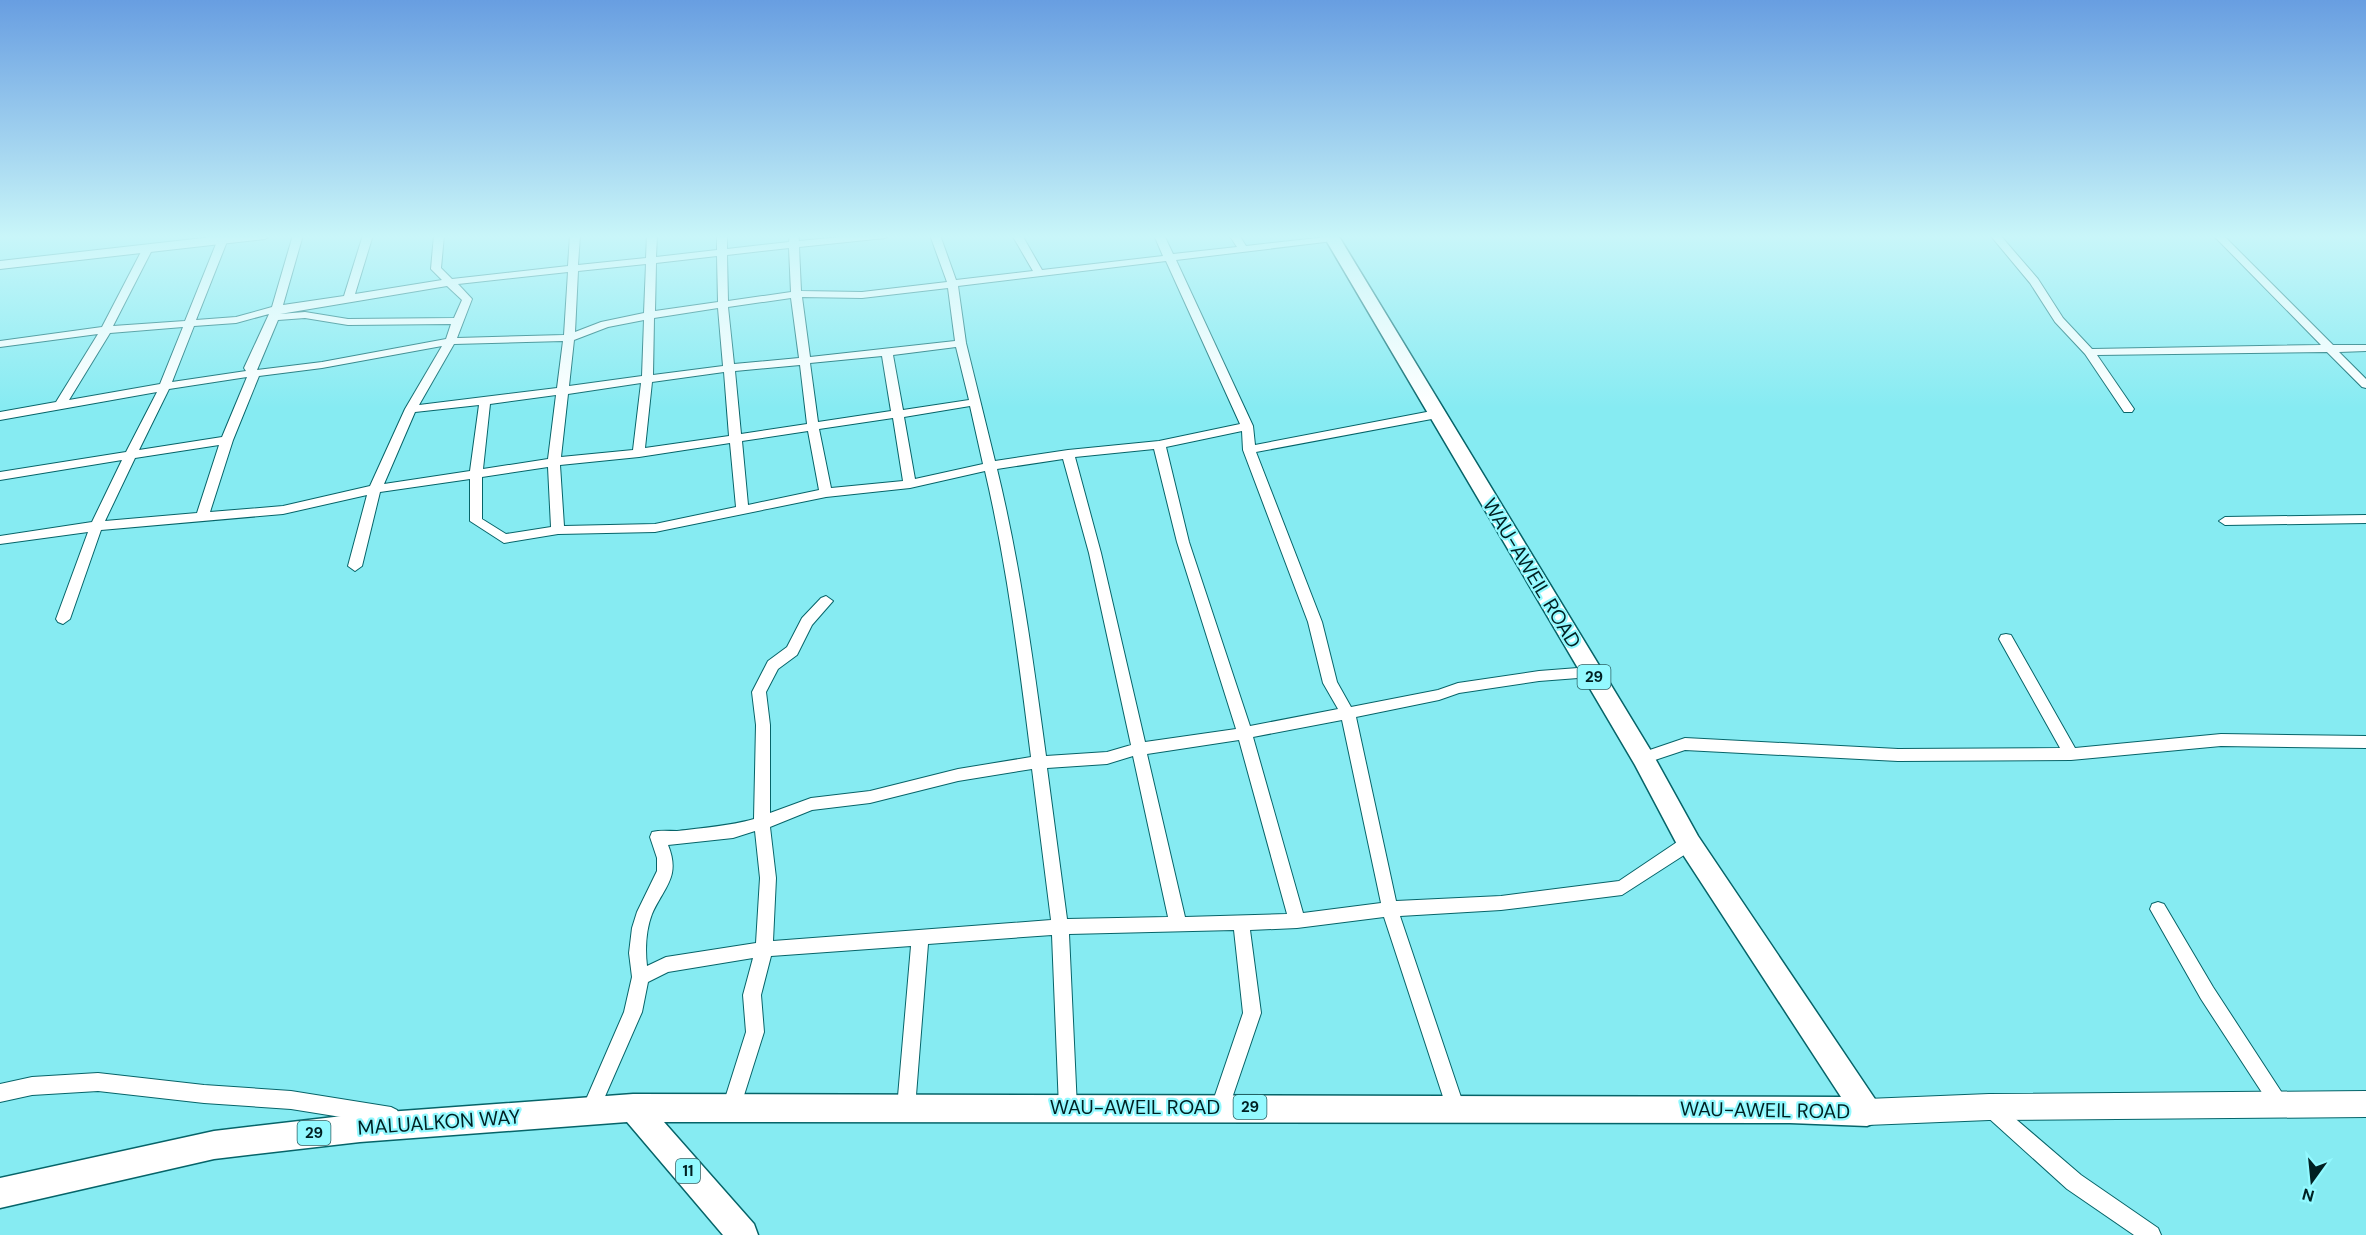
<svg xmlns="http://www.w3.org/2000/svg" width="2366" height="1235" font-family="'DM Sans',sans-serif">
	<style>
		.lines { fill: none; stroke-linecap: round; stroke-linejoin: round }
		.street-casing { stroke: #066469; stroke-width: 2 }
		.secondary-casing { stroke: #066469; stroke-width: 2 }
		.primary-casing { stroke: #066469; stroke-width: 3 }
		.street { fill: #fff; fill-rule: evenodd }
		.secondary { fill: #fff; fill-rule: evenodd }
		.primary { fill: #fff; fill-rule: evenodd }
		.labels { text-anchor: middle; stroke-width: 4.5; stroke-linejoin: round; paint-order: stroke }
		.shield { fill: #93f9ff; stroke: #2c6164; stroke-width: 1.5 }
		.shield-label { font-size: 15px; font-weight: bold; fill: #002022 }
		.near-street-label { font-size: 20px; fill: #002022; stroke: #93f9ff }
	</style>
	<rect width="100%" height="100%" fill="#86ebf2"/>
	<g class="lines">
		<g class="street-casing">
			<g id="street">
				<path d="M293,235H303L283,305L344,296L363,235H373L355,294L442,280L431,269L434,235H444L441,268L452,279L568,266L570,235H580L578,265L646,258L647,235H657L656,257L717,250V235H727V249L789,242L790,235H798L799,241L861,235H890L885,238L799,247L801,291L862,292L947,282L930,235H940L956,280L1033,271L1012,235H1022L1042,270L1163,256L1154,235H1164L1173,254L1237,247L1229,235H1239L1246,246L1336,236V240L1333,241L1176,260L1253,426L1255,445L1437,410L1443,414L1437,418L1256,452L1322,622L1337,682L1351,707L1438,690L1458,683L1539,671L1591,667L1596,668L1598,672L1596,676L1591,677L1539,681L1459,693L1439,700L1356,717L1396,901L1501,896L1619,881L1683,838L1689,836L1695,838L1697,843L1695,848L1622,895L1501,910L1400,916L1465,1109L1462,1115L1456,1118L1450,1115L1447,1109L1384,917L1297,928L1250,930L1261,1013L1229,1107L1226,1113L1220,1116L1214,1113L1211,1107L1243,1013L1234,930L1069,934L1077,1108L1074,1114L1068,1117L1062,1114L1059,1108L1052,935L928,944L915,1108L912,1114L906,1117L900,1114L897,1108L911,946L771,956L761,995L764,1032L740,1108L737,1114L731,1117L725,1114L722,1108L746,1032L743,995L753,958L668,972L648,982L642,1012L596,1117L590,1120L584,1117L581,1111L624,1012L632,977L629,953L632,928L637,912L657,871V858L650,837L652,832C660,830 668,831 677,831C703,828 729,826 754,819L756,725L752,692L768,661L787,647L802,618L821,598L826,596L833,601L812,625L797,655L778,669L766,692L770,725V813L811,798L870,791L958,769L1031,757C1019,661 1007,565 985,471L910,488L826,497L655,532L558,534L504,543L470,521V479L380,492L362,566L355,571L348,566L367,495L283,514L101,530L70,619L63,624L58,622L56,619L88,532L0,544V536L92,522L122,460L0,480V472L126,452L157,392L0,420V412L56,402L98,334L0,347V341L102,327L143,248L148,245L153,248L113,326L185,321L218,239L223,236L228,239L196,320L236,317L272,307ZM789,248L791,292L728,301L727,255ZM717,256L718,302L655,311L656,263ZM1166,261L1240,424L1159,441L1068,450L995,461L966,343L958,286ZM646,264L644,313L601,322L575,332L578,271ZM568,272L564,335L457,338L472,299L458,284ZM447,286L462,300L454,318L348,319L305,312L280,314ZM948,288L955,341L810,357L802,297L862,298ZM791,298L799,358L734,364L728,307ZM718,308L723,366L653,375L654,318ZM269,314L244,368L246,371L172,382L194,326L236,323ZM305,318L348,325L451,324L446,339L322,362L257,370L278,320ZM644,320L642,376L569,386L574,340L608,327ZM183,327L160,384L69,400L110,333ZM563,341L557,388L419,405L454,344ZM442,346L405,409L370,486L283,506L210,512L233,440L259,376L322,368ZM956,347L969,400L903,410L893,355ZM882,356L891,411L818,422L810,363ZM800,365L807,424L741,434L735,371ZM724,372L729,436L645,448L652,382ZM247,377L222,437L139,450L169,389ZM641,383L633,450L561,457L568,394ZM556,395L548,459L483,469L490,404ZM479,405L470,471L384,484L415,412ZM970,406L983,464L915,479L904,417ZM893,418L903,481L831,488L819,429ZM808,431L819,490L748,505L742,441ZM1242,431L1243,450L1308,622L1323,683L1338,709L1250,726L1189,542L1166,447ZM730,443L736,507L655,524L564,526L560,465L639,457ZM219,445L197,513L105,521L135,458ZM1154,449L1177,542L1236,729L1145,742L1101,553L1075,457ZM1063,459L1089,553L1131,745L1107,752L1046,756C1033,659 1020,563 997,469ZM548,467L551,527L506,534L482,519V477ZM1342,720L1381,903L1303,913L1253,737ZM1239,740L1287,914L1185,917L1147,754ZM1133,756L1168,917L1067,919L1047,768L1107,764ZM1032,769L1051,920L773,941L776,878L770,827L812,810L870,803L958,781ZM755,831L760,878L756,943L666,957L647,966C645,949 646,930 652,914C664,887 681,877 668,845L733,838Z"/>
				<polygon points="1990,235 2000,235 2038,279 2063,318 2092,349 2321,345 2213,235 2223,235 2333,345 2366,345 2366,351 2339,352 2366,379 2366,388 2362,387 2327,352 2097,355 2134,409 2132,412 2124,412 2085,354 2055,322 2030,283"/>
				<polygon points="2366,515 2366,523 2225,525 2219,521 2225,517"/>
				<polygon points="2006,634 2011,635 2075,748 2221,734 2366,736 2366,748 2221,746 2071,760 1898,761 1685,750 1643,764 1638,762 1636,758 1638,754 1685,738 1898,749 2060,748 1999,639 2001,635"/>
				<polygon points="2158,902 2164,904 2213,987 2286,1099 2289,1105 2286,1111 2280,1114 2274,1111 2201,999 2150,909 2152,904"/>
				<polygon points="98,1073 204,1085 291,1091 391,1107 397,1110 400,1116 397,1122 391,1125 291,1109 204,1103 98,1091 32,1095 0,1102 0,1084 32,1077"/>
				<polygon points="1990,1099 1996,1102 2081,1175 2158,1228 2161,1235 2134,1235 2067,1189 1984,1114 1981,1108 1984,1102"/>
			</g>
		</g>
		<g class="secondary-casing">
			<g id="secondary">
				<polygon points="230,235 272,235 265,239 0,269 0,261"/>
				<polygon points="2366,1091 2366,1117 1989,1120 1867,1125 1858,1121 1854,1112 1858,1103 1867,1099 1989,1094"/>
			</g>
		</g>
		<g class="primary-casing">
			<polygon id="primary" points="1323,235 1338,235 1651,751 1698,836 1877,1102 1881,1112 1877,1122 1867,1126 1790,1123 664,1122 754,1224 758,1235 723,1235 627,1122 360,1142 214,1159 0,1208 0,1178 214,1131 360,1114 633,1094 1841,1097 1680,850 1635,765"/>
		</g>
		<use href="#street" class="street"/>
		<use href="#secondary" class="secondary"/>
		<use href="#primary" class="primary"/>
	</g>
	<linearGradient id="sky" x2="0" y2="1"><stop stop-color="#689ee1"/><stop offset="0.58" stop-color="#c9f6f9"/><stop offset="1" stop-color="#c9f6f9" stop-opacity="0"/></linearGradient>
	<rect width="2366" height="408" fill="url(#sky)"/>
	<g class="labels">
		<g class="shield">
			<rect x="1577.5" y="665" width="33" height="24" rx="4.5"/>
			<rect x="1233.5" y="1095" width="33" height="24" rx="4.5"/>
			<rect x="297.5" y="1121" width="33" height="24" rx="4.5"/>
			<rect x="676" y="1159" width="24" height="24" rx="4.5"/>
		</g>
		<g class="shield-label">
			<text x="1594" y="682">29</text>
			<text x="1250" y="1112">29</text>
			<text x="314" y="1138">29</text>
			<text x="688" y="1176">11</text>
		</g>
		<g class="near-street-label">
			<text transform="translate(1532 573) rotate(59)" y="7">WAU-AWEIL ROAD</text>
			<text x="1135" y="1114">WAU-AWEIL ROAD</text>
			<text transform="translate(1765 1110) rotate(1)" y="7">WAU-AWEIL ROAD</text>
			<text transform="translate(439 1122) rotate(-4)" y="7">MALUALKON WAY</text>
		</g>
	</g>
	<g transform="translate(2312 1181) rotate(195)" stroke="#93f9ff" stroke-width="4.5" paint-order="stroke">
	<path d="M0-4.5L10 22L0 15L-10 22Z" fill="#002022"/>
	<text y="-9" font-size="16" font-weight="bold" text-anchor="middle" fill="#002022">N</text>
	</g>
</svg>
